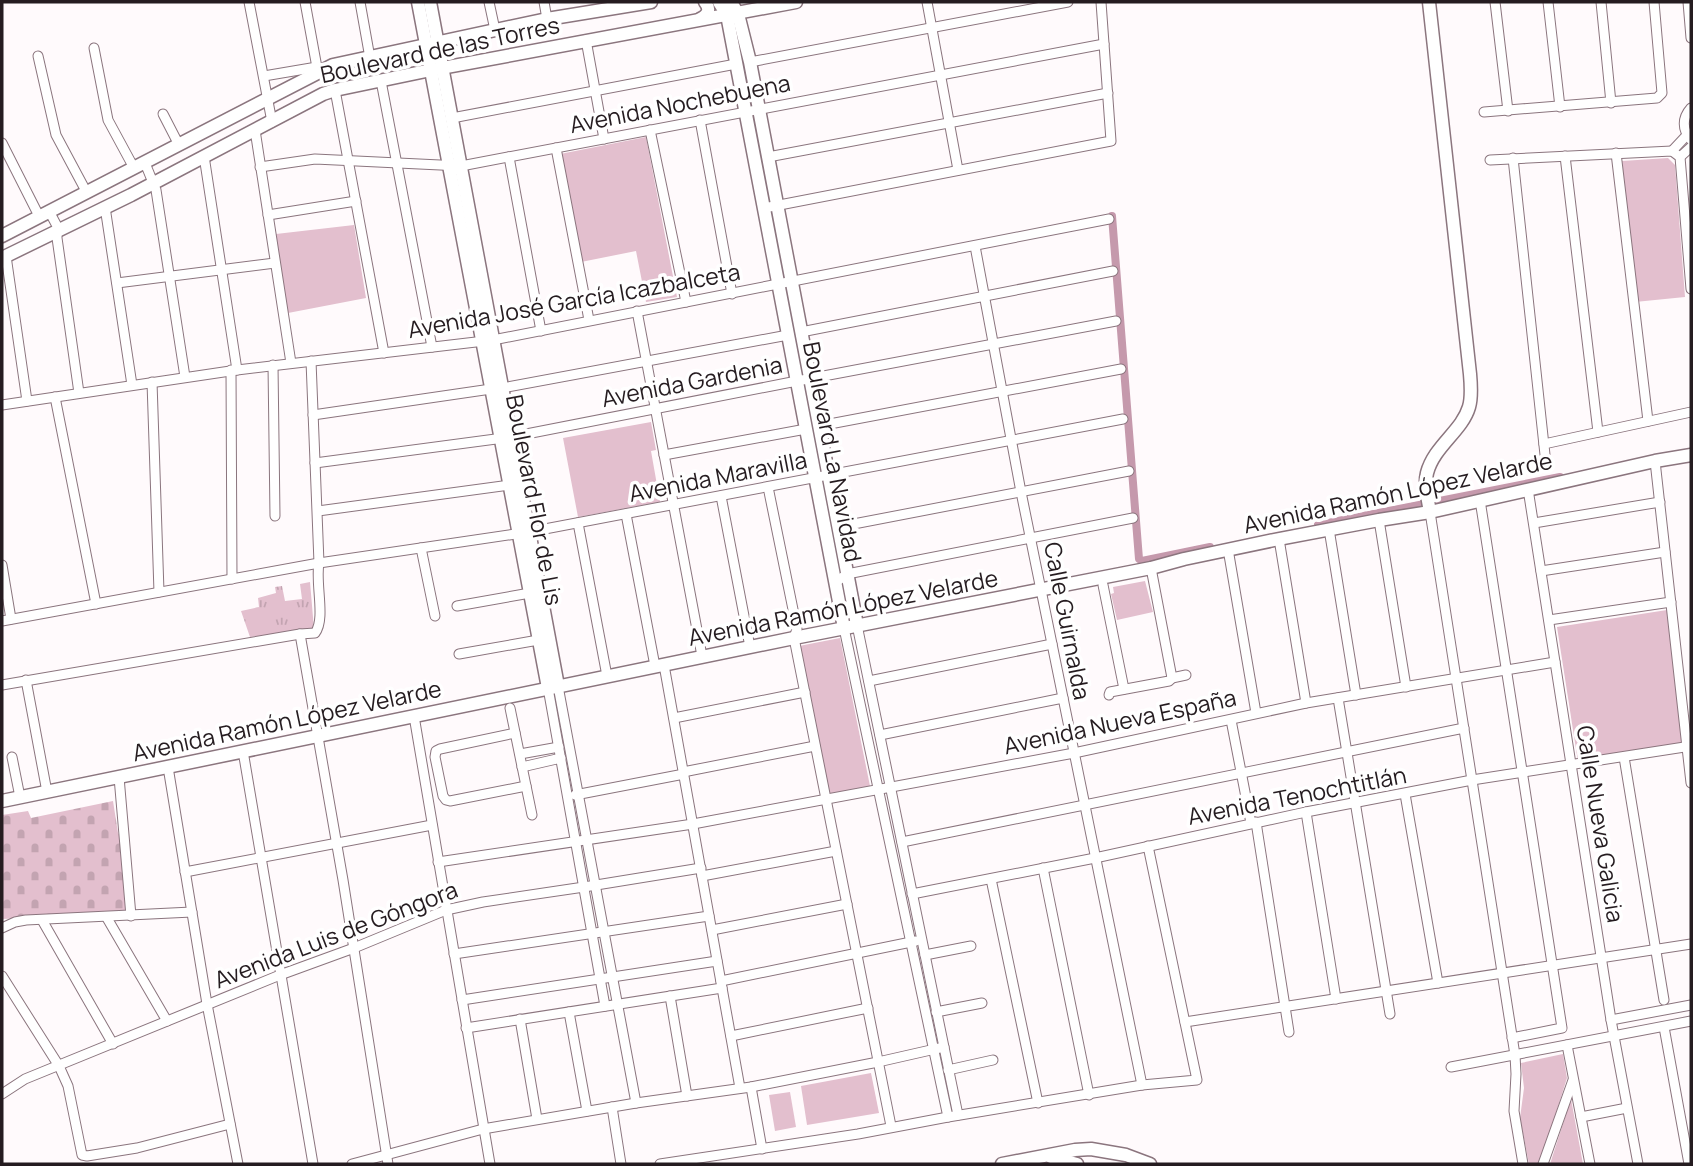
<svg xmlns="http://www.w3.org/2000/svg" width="1693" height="1166" font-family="Manrope,sans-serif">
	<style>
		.grass { fill: url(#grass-tufts) }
		.cemetery { fill: url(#cemetery-stones) }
		.park { fill: #e3bfce }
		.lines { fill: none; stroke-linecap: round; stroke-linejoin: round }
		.canal { stroke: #c599ac; stroke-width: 8 }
		.street-casing { stroke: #8b757e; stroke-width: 11 }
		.secondary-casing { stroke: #8b757e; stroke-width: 15 }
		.street { stroke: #fff; stroke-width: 9 }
		.secondary { stroke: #fff; stroke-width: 12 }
		.labels { text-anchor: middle; stroke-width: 7; stroke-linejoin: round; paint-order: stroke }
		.street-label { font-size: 23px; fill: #251c20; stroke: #fff }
	</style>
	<defs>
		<pattern id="grass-tufts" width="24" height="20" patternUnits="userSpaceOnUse" patternTransform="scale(1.75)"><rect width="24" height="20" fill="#e3bfce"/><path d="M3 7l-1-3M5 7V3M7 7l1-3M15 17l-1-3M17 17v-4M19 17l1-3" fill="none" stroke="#c3a4b1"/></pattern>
		<pattern id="cemetery-stones" width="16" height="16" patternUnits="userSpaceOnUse" patternTransform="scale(1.75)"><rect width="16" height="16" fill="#e3bfce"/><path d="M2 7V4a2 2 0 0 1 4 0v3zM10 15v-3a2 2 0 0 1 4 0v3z" fill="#c3a4b1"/></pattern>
	</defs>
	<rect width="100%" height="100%" fill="#fffafc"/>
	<polygon class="grass" points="310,582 314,629 250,637 241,611 259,607 258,598 276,593 275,587 282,586 285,601 302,599 300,584"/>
	<polygon class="cemetery" points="113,801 118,833 121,837 126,914 2,919 2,815 28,811 31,818"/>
	<g class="park">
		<polygon points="646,137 677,297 646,302 636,251 581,262 560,154"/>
		<polygon points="1668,158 1675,165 1685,297 1635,302 1622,161"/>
		<polygon points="354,225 366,298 288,313 276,234"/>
		<polygon points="651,422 656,450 651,451 660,502 578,517 563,438"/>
		<polygon points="1145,581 1153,612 1117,620 1111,594 1114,593 1113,587"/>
		<polygon points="1667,610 1684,745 1578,762 1557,627"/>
		<polygon points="840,638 870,786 830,794 799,646"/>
		<polygon points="1563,1054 1567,1078 1540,1164 1529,1164 1520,1118 1524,1088 1521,1063"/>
		<polygon points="871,1073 879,1113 807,1125 801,1086"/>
		<polygon points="790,1092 796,1127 775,1131 769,1095"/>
		<polygon points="1571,1099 1583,1164 1550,1164"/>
	</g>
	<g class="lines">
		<g class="canal">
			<polyline points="1112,216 1139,559 1142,561 1210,547"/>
			<polyline points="1318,525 1560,477"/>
		</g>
		<g class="street-casing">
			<g id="street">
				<polyline points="249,2 272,122"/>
				<polyline points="305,2 318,73"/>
				<polyline points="360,2 370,58"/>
				<polyline points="489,2 495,30"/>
				<polyline points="544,2 547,19"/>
				<polyline points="927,2 958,170"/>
				<polyline points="1495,2 1508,111"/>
				<polyline points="1548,2 1560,107"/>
				<polyline points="1601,2 1611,103"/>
				<polyline points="1688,2 1691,38"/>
				<polyline points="586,40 604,139"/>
				<polyline points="94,48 108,120 134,168"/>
				<polyline points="38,56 56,135 87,193"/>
				<polyline points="750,62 1068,2"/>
				<polyline points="264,76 317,67"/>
				<polyline points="381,81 432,347"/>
				<polyline points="335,90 384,353"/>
				<path d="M1691,108C1682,118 1682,129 1691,140"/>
				<polyline points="1484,112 1657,98 1662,93 1654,2"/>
				<polyline points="163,114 179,145"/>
				<polyline points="452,118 736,64"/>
				<polyline points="700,120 732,294"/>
				<polyline points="255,130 291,363"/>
				<polyline points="650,130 686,302"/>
				<polyline points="2,143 39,216"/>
				<polyline points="556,148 589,320"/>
				<polyline points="1672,151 1687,135"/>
				<polyline points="1616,153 1648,421"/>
				<polyline points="204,156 237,370"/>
				<polyline points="1565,156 1598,432"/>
				<polyline points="509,157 541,331"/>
				<polyline points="768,157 1108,93"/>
				<polyline points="1680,157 1691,147"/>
				<polyline points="1513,158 1546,464"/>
				<polyline points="1490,160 1672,151 1680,157 1691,289"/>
				<polyline points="145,163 156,190 185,377"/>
				<polyline points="260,167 315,159 461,166 1104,44"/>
				<polyline points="105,207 132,385"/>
				<polyline points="764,208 1111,141 1101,2"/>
				<polyline points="49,211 57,226 57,238 79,393"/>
				<polyline points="268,215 356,201"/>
				<polyline points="975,246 1021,492 1142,1085"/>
				<polyline points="6,256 27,401"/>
				<polyline points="117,283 275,263"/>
				<polyline points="637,311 702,656"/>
				<polyline points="801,332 1113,271"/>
				<polyline points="273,365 275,516"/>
				<polyline points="231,370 232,579"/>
				<polyline points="152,382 159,592"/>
				<polyline points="502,388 788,335"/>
				<polyline points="55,397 96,604"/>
				<polyline points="2,405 237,370 493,340 1109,219"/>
				<polyline points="313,415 491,389"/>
				<polyline points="819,426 1121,369"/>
				<polyline points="1544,444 1691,412"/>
				<polyline points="664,455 806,429"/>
				<polyline points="1655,461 1691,783"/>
				<polyline points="315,463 511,437 797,381 1116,321"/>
				<polyline points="768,487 797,629 794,638 891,1126"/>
				<polyline points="1528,489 1611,1020 1638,1164"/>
				<polyline points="721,496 750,647"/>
				<polyline points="1480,500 1562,1028 1512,1038"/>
				<polyline points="318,511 510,485"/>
				<polyline points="1430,512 1515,1055 1516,1074 1514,1111 1523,1164"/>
				<polyline points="626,514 655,666"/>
				<polyline points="1379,520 1406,687"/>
				<polyline points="578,523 607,676"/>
				<polyline points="1534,523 1660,502"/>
				<polyline points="838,527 1129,471"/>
				<polyline points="1329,529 1356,695"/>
				<polyline points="1279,539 1306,703"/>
				<polyline points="421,548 435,616"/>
				<polyline points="1228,549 1256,713"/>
				<polyline points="2,565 11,619"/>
				<polyline points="1541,571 1665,552"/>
				<polyline points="836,582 847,574 1133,518"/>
				<polyline points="1103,585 1124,689"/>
				<polyline points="457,606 530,593"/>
				<polyline points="1549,620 1671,602"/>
				<polyline points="2,621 319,563 529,532 1123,419"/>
				<polyline points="857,625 958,1115"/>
				<polyline points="844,628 948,1117"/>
				<polyline points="300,634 343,880 388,1164"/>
				<polyline points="459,654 544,639"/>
				<polyline points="664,665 740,1088"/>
				<polyline points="1172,678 1186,675"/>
				<polyline points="26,680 47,792"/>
				<polyline points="869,681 1052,644"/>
				<path d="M2,685L300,634L315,633C326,619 315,583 319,563L311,361"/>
				<polyline points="558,686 636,1103"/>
				<polyline points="548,688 605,1006"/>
				<polyline points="1109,695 1110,692 1169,681 1172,678 1151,568"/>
				<polyline points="1338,698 1390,1014"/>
				<polyline points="510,708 532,815"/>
				<polyline points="414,716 490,1164"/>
				<polyline points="674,718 805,692"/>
				<polyline points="1231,720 1251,823"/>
				<polyline points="515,733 440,749 436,751 435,757 443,796 446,800 450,801 526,786"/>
				<polyline points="880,735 1063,698"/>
				<polyline points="243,751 313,1164"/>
				<polyline points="520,754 559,747"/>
				<polyline points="12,757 20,797"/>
				<polyline points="1624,757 1664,1000"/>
				<polyline points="168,767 207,1004 238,1164"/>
				<polyline points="522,767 561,758"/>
				<polyline points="683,772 815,746"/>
				<polyline points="119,777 131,916"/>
				<polyline points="1405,794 1438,983"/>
				<polyline points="575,795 684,774"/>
				<polyline points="1306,812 1336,999"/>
				<polyline points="1256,822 1289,1032"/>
				<polyline points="902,842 1464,728"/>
				<polyline points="438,862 693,824 1074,753 1306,703 1555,662"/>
				<polyline points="1043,868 1089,1095"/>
				<polyline points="185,872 432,825"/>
				<polyline points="702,876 836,851"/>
				<polyline points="991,879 1038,1103"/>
				<polyline points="912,894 1095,858 1306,812 1472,780 1691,746"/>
				<polyline points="107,918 167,1021"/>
				<polyline points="42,920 113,1044"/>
				<polyline points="2,928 15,922 26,920 192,912"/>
				<polyline points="712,930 847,904"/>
				<polyline points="454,954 709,916"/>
				<polyline points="925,955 971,946"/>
				<polyline points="2,976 59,1066 68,1086 82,1155 87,1156 137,1148 230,1124"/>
				<polyline points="721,981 916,941"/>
				<polyline points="670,996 687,1096"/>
				<polyline points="462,1000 717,961"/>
				<polyline points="569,1012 587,1111"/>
				<polyline points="936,1012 982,1003"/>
				<polyline points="520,1019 537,1119"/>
				<polyline points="1611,1020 1691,1005"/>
				<polyline points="1185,1022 1691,944"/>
				<polyline points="1664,1027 1689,1164"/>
				<polyline points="466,1028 722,988"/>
				<polyline points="731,1036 868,1008"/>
				<polyline points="1567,1045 1590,1164"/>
				<polyline points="1451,1067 1691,1021"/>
				<polyline points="948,1070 993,1060"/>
				<polyline points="751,1087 762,1149"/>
				<polyline points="2,1094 25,1079 280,975 354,948 446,910 483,902 584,887 701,868"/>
				<polyline points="612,1107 621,1164"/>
				<polyline points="1581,1117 1627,1108"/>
				<polyline points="352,1164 483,1129 636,1103 751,1087 878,1062 944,1047"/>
				<polyline points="660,1164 858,1134 948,1117 1142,1085 1197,1080 1148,846"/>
				<polyline points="1543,1164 1573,1080"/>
			</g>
		</g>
		<g class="secondary-casing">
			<g id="secondary">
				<polyline points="418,2 548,688"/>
				<polyline points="430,2 558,686"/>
				<polyline points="719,2 727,15 844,628"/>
				<polyline points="731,2 738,14 750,62 857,625"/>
				<path d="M1429,2L1470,374C1471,385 1472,397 1469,407C1462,431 1434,446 1427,473C1424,485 1428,500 1430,512"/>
				<path d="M700,19C708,15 711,10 705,2"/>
				<polyline points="2,236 333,65 547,19 651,2"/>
				<polyline points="2,258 131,195 323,94 335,90 431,70 796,2"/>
				<polyline points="2,801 794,638 1151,568 1184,559 1279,539 1379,520 1430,512 1655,461 1691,455"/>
				<polyline points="1051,1157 1077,1164"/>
				<polyline points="1002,1164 1075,1150 1091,1149 1126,1155 1150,1164"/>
			</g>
		</g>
		<use href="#street" class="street"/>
		<use href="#secondary" class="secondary"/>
	</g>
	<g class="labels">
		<g class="street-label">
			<text transform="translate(440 50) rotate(-12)" y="8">Boulevard de las Torres</text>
			<text transform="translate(680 104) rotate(-11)" y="8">Avenida Nochebuena</text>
			<text transform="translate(574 301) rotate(-10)" y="8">Avenida José García Icazbalceta</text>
			<text transform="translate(692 382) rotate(-11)" y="8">Avenida Gardenia</text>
			<text transform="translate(832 452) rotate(79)" y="8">Boulevard La Navidad</text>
			<text transform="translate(718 477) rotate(-11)" y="8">Avenida Maravilla</text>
			<text transform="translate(1398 493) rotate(-12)" y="8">Avenida Ramón López Velarde</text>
			<text transform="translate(534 500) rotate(79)" y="8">Boulevard Flor de Lis</text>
			<text transform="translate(843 608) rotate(-11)" y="8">Avenida Ramón López Velarde</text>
			<text transform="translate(1067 621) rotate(79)" y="8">Calle Guirnalda</text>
			<text transform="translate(287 721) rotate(-12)" y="8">Avenida Ramón López Velarde</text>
			<text transform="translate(1120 722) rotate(-12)" y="8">Avenida Nueva España</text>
			<text transform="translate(1297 796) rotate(-11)" y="8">Avenida Tenochtitlán</text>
			<text transform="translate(1600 824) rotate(81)" y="8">Calle Nueva Galicia</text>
			<text transform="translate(336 935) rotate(-21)" y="8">Avenida Luis de Góngora</text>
		</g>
	</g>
	<rect width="1693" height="1166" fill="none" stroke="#251c20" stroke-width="7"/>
</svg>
